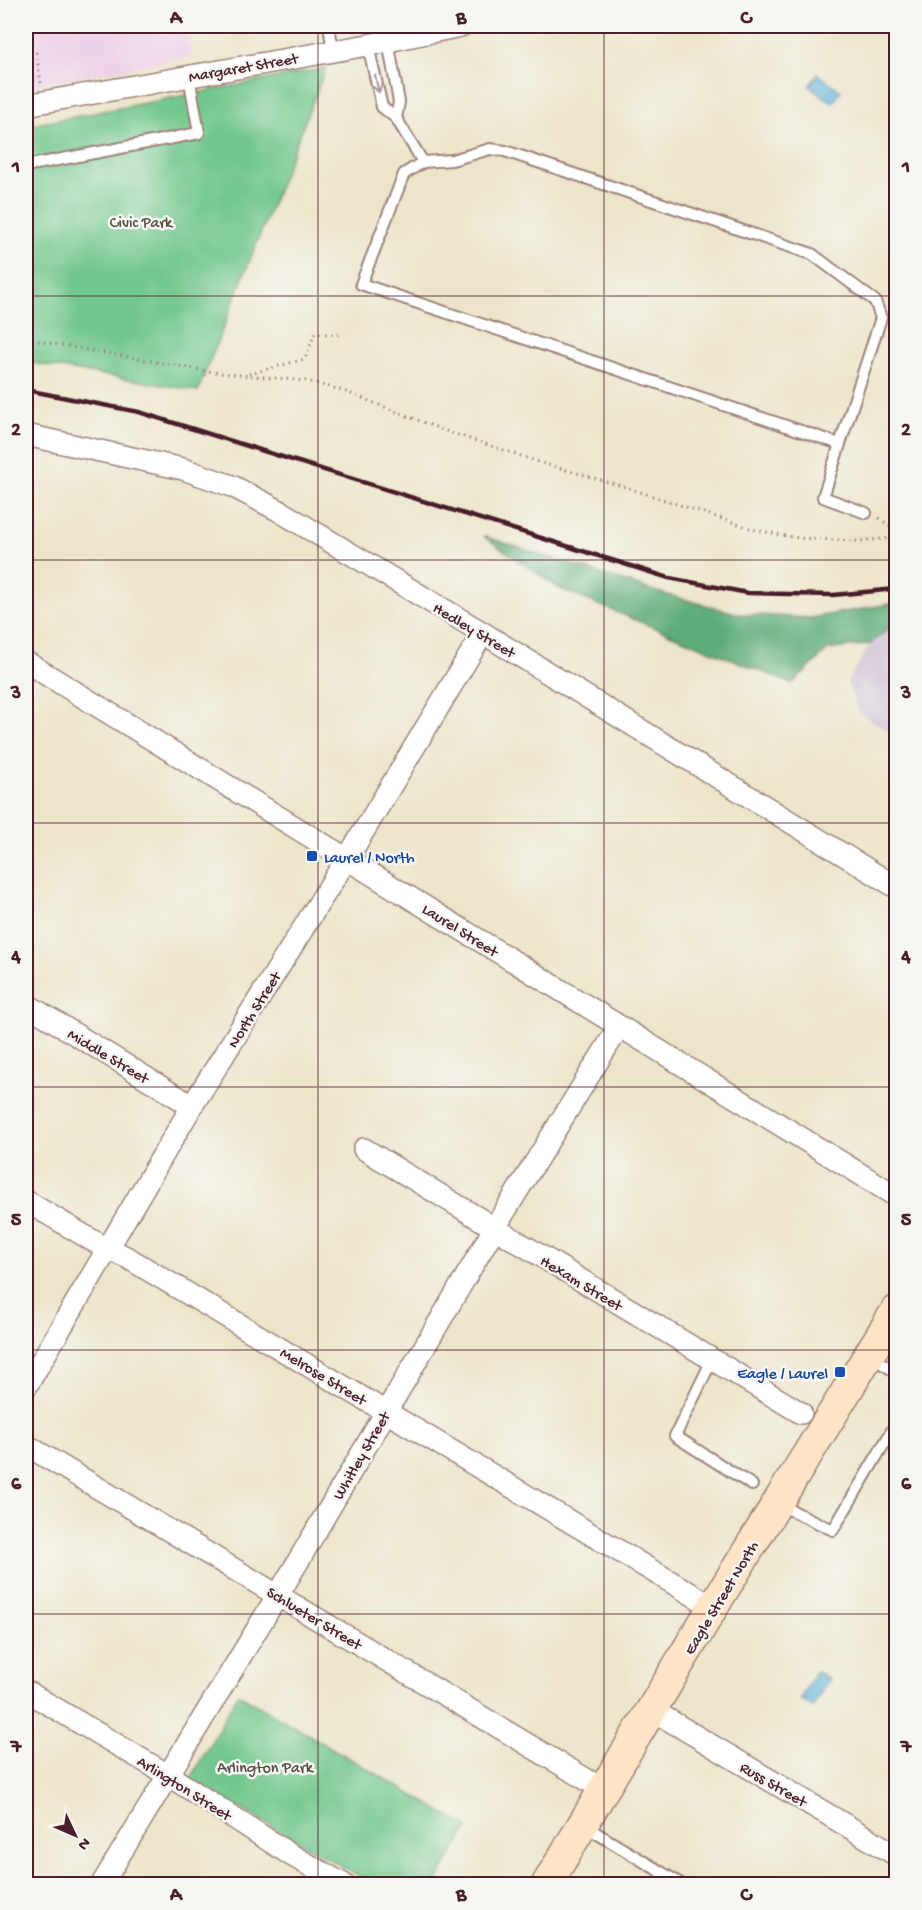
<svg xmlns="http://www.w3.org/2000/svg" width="922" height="1910" font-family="'Gochi Hand',sans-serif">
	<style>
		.built { fill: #eed0e7 }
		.industrial { fill: #ccbed3 }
		.green { fill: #72c78c; stroke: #5e735c; stroke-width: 1.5 }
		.forest { fill: #5dac78; stroke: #546652; stroke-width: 1.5 }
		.water { fill: #58afd5; stroke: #516780; stroke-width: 1.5 }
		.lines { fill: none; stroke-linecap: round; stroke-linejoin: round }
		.lane-casing { stroke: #9c827a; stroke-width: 14 }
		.street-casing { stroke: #9c827a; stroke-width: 24 }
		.secondary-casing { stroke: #9c827a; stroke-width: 33 }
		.path { stroke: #9c827a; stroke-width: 3; stroke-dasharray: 1.5 4.5; stroke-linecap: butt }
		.lane { stroke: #fff; stroke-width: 10 }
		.street { stroke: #fff; stroke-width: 21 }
		.secondary { stroke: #ffe4c6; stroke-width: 30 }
		.rail { stroke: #4a1f2b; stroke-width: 4.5 }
		.oneway { stroke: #ae9aa0 }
		.grid { fill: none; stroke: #4a1f2b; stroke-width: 1.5; stroke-opacity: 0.55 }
		.transit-dot { fill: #1a4fb4; stroke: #f6f6f2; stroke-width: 2 }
		.labels { text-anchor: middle; stroke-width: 5; stroke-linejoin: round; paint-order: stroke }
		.street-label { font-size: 16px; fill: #4a1f2b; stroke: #f6f6f2 }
		.park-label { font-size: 16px; fill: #565148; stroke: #f6f6f2 }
		.transit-label { font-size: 16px; fill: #164399; stroke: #f6f6f2; text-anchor: start }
		.neatline { fill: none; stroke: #4a1f2b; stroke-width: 2 }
		.grid-label { font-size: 20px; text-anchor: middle; font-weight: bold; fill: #4a1f2b }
	</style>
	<rect width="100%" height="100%" fill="#f6f6f2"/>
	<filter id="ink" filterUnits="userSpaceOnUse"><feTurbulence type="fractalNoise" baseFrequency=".0167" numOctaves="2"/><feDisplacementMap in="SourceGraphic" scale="12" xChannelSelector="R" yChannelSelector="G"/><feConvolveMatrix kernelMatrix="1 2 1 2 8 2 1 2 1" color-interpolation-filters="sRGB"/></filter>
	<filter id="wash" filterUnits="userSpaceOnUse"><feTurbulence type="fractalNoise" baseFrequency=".008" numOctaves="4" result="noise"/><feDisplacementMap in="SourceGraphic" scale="24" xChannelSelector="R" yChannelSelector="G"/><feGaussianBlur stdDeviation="1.35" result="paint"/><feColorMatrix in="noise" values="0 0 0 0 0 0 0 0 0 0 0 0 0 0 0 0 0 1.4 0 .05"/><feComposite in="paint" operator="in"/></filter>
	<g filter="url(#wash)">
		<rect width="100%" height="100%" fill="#ede5c9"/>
		<polygon class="built" points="26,26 186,26 192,56 26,87"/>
		<polygon class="industrial" points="896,622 896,736 859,712 847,683 870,644"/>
		<g class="green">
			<polygon points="326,68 198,391 26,362 26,126"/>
			<polygon points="238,1694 468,1827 435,1884 373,1884 190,1780"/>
		</g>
		<polygon class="forest" points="483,536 664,594 739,614 810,618 896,603 896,622 870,644 828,650 792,684 560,589"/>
		<g class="water">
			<polygon points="818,74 841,91 833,103 809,86"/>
			<polygon points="816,1671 829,1679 813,1707 800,1699"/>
		</g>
	</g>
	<g filter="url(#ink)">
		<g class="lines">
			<g class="lane-casing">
				<g id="lane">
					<polyline points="329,26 333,50"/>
					<polyline points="388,41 399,102 396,118"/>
					<polyline points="368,45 382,107 396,118 423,162"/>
					<polygon points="490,149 505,151 812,254 875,301 881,318 840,444 361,284 404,174 423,162 452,160"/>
					<polyline points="26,166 199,133 189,76"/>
					<polyline points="840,444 823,497 866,513"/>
					<polyline points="871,1357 896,1372"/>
					<polyline points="712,1360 675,1436 752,1485"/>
					<polyline points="780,1505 833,1530 896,1424"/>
					<polyline points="583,1825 681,1884"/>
				</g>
			</g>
			<g class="street-casing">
				<g id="street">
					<polyline points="26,105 368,45 461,26"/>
					<polyline points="26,435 183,469 232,486 276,509 483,633 896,887"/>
					<polyline points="26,662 896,1196"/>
					<polyline points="26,1004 192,1106"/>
					<polyline points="364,1149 801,1413"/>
					<polyline points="26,1201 95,1242 128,1258 713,1607"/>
					<polyline points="26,1387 192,1106 359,839 483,633"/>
					<polyline points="26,1445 604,1790"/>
					<polyline points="26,1691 168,1775 291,1855 343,1884"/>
					<polyline points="652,1710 896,1855"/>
					<polyline points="102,1884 290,1575 494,1229 619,1027"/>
				</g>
			</g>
			<g class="secondary-casing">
				<polyline id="secondary" points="547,1884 713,1607 896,1311"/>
			</g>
			<g class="path">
				<polyline points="36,52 41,83"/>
				<polyline points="26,339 219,373 307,381 344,391 443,430 542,463 622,486 756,530 798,538 857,541 896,538"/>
				<polyline points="249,374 305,359 315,333 342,335"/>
				<polyline points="879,518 896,531"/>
			</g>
			<use href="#lane" class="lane"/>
			<use href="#street" class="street"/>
			<use href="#secondary" class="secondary"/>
			<polyline class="rail" points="26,390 139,412 669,578 748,593 833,595 896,589"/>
		</g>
		<defs><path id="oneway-shaft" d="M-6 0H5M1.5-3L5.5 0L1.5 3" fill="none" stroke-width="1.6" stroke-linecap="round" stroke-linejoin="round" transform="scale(1.5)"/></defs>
		<use class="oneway" href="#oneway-shaft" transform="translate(377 84) rotate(77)"/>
	</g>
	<path class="grid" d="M318,26V1884M604,26V1884M26,296H896M26,560H896M26,823H896M26,1087H896M26,1350H896M26,1614H896"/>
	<g class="transit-dot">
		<rect x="306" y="850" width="12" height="12" rx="3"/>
		<rect x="834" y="1366" width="12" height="12" rx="3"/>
	</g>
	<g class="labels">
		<g class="street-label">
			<text transform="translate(243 66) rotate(-10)" y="6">Margaret Street</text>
			<text transform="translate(475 629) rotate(31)" y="6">Hedley Street</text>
			<text transform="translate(461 929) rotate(32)" y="6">Laurel Street</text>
			<text transform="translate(253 1009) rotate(-58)" y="6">North Street</text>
			<text transform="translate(109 1055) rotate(31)" y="6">Middle Street</text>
			<text transform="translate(582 1282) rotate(31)" y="6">Hexam Street</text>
			<text transform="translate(324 1375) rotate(31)" y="6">Melrose Street</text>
			<text transform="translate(360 1455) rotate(-60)" y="6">Whitley Street</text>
			<text transform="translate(720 1597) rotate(-59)" y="6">Eagle Street North</text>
			<text transform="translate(315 1617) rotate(31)" y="6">Schlueter Street</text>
			<text transform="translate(774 1783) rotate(30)" y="6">Russ Street</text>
			<text transform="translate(185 1787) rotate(32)" y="6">Arlington Street</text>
		</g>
		<g class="park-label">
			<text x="141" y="227">Civic Park</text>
			<text x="265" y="1772">Arlington Park</text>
		</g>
		<g class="transit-label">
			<text x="324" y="862">Laurel / North</text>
			<text x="828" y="1378" text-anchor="end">Eagle / Laurel</text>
		</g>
	</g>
	<rect width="922" height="1910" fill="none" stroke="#f6f6f2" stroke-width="66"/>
	<g transform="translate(75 1835) rotate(134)" stroke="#f6f6f2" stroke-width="4.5" paint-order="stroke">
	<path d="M0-4.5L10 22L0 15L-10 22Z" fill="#4a1f2b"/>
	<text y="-9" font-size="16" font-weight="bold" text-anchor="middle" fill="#4a1f2b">N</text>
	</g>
	<rect x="33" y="33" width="856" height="1844" class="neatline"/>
	<g class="grid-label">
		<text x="176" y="23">A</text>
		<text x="461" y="23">B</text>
		<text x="746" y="23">C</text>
		<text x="16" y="172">1</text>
		<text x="906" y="172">1</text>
		<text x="16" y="435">2</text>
		<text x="906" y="435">2</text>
		<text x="16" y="698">3</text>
		<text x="906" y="698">3</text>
		<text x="16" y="962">4</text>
		<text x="906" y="962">4</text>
		<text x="16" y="1225">5</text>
		<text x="906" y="1225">5</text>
		<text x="16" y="1489">6</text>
		<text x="906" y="1489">6</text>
		<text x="16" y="1752">7</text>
		<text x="906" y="1752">7</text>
		<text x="176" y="1900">A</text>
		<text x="461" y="1900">B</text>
		<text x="746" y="1900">C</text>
	</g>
</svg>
